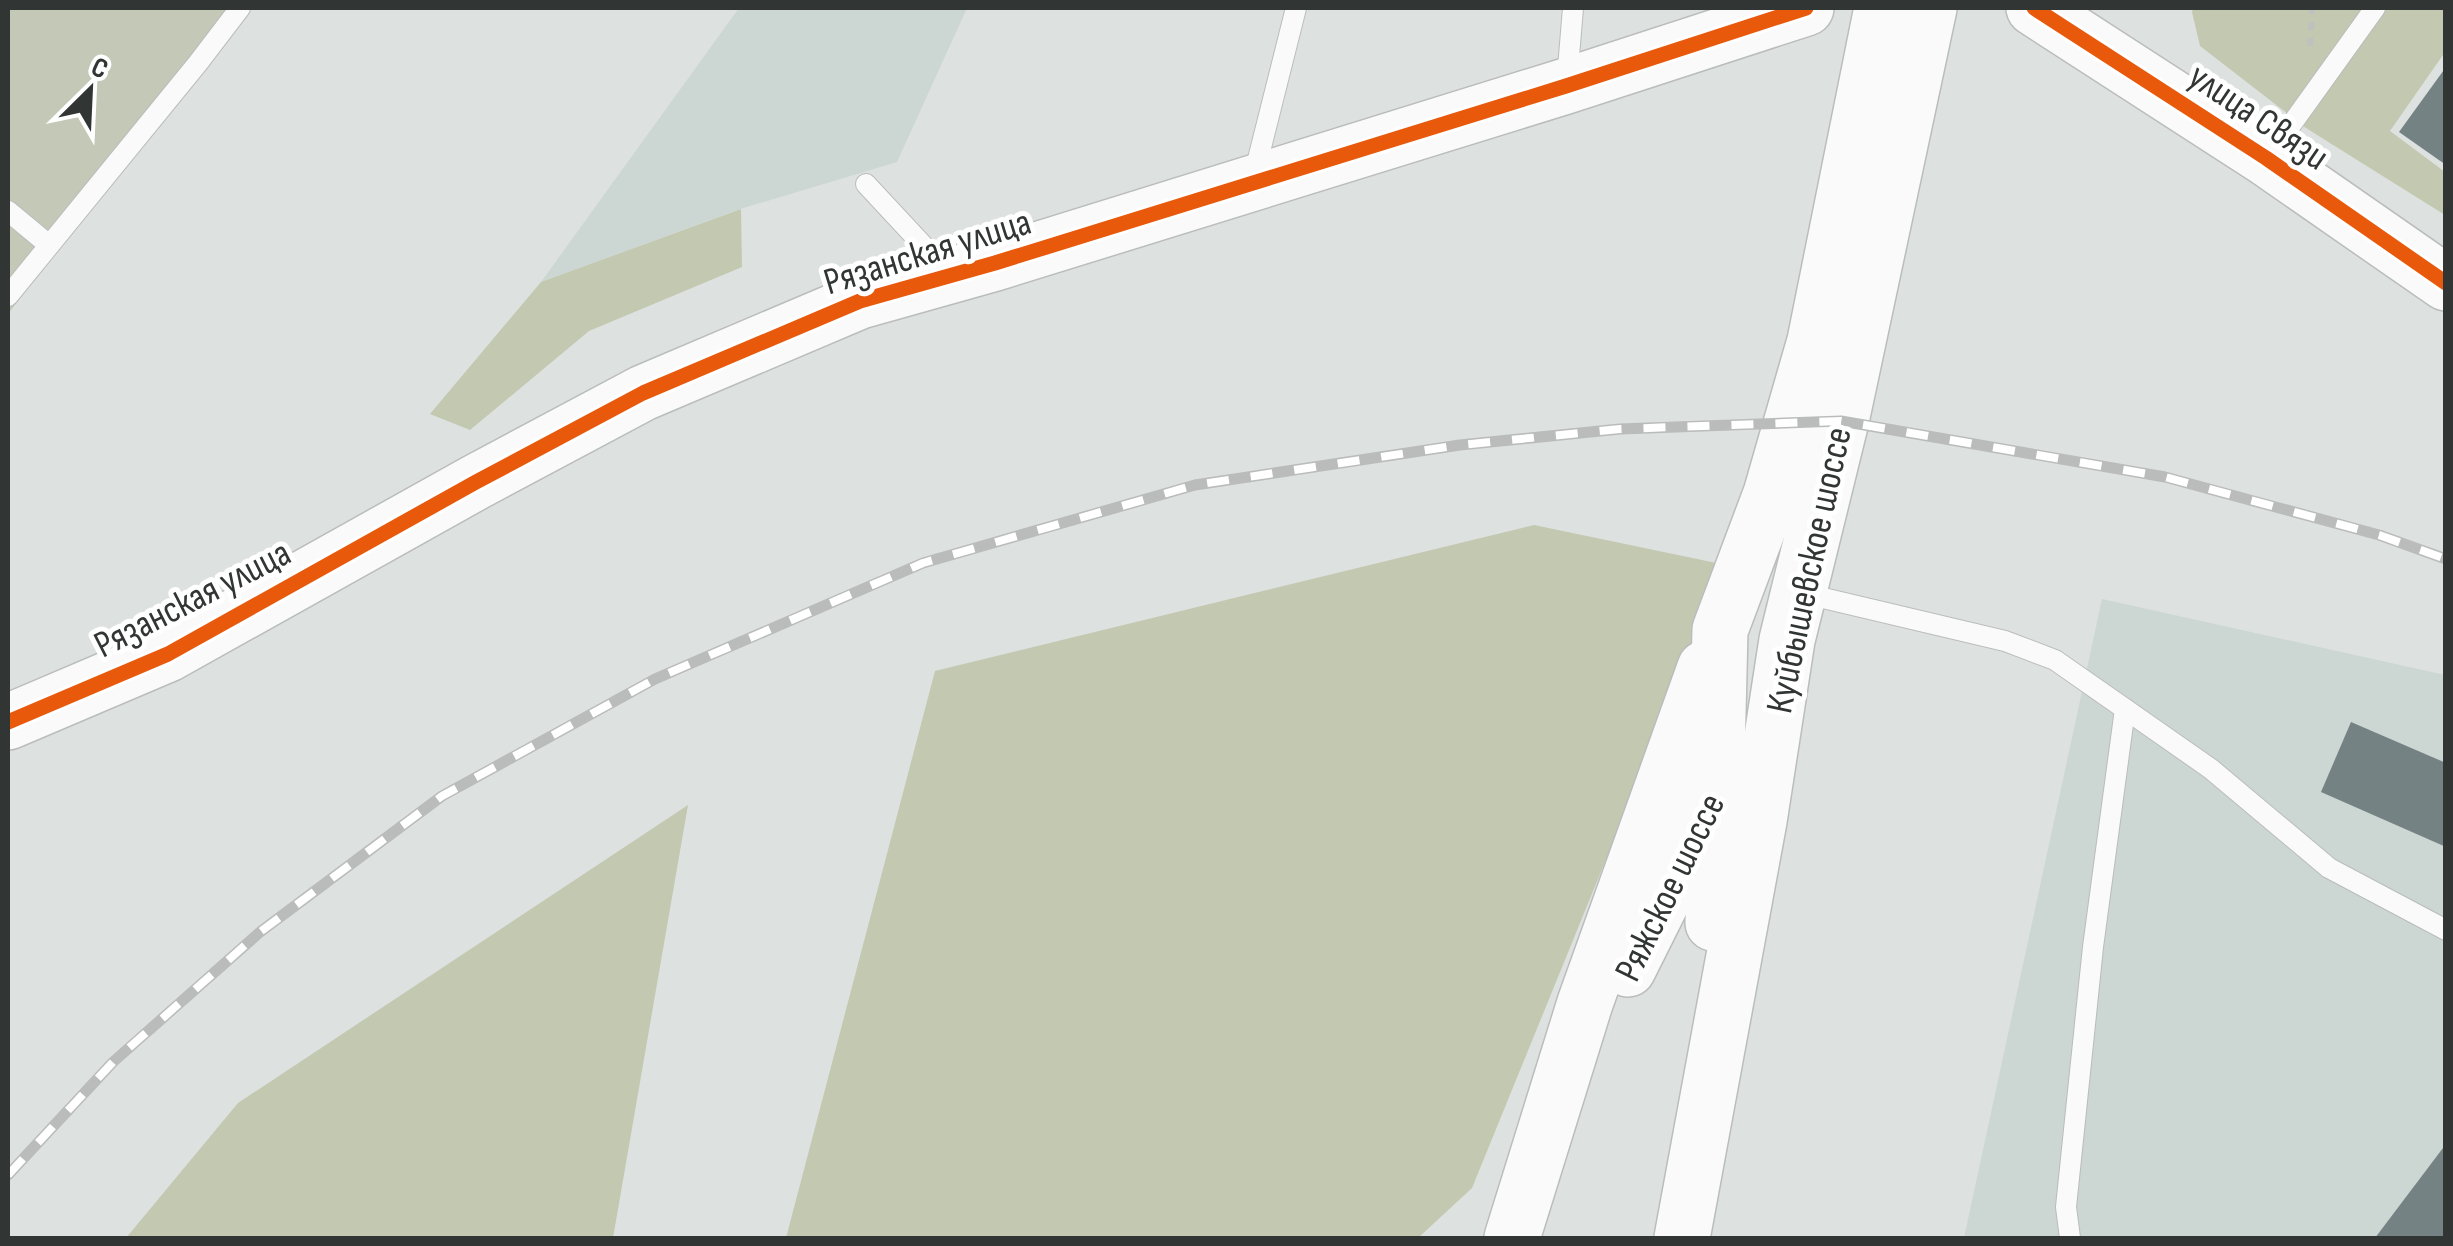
<svg xmlns="http://www.w3.org/2000/svg" width="2453" height="1246" font-family="'Sofia Sans Condensed',sans-serif">
	<style>
		.built { fill: #ccd6d2 }
		.green { fill: #c3c8b7 }
		.forest { fill: #c3c8b0 }
		.building { fill: #758283 }
		.lines { fill: none; stroke-linecap: round; stroke-linejoin: round }
		.lane-casing { stroke: #babdbc; stroke-width: 22 }
		.secondary-casing { stroke: #babdbc; stroke-width: 58 }
		.primary-casing { stroke: #babdbc; stroke-width: 58 }
		.path { stroke: #bfc0c0; stroke-width: 6; stroke-dasharray: 8 8; stroke-linecap: butt }
		.lane { stroke: #fafafa; stroke-width: 20 }
		.secondary { stroke: #fafafa; stroke-width: 55 }
		.primary { stroke: #fafafa; stroke-width: 55 }
		.rail-casing { stroke: #babbbb; stroke-width: 11 }
		.rail { stroke: #fff; stroke-width: 8; stroke-dasharray: 22; stroke-linecap: butt }
		.cycleway-casing { stroke: #fff; stroke-width: 21 }
		.cycleway { stroke: #e8590c; stroke-width: 15 }
		.labels { text-anchor: middle; stroke-width: 10; stroke-linejoin: round; paint-order: stroke }
		.street-label { font-size: 38px; fill: #313534; stroke: #fff }
	</style>
	<rect width="100%" height="100%" fill="#dde1e0"/>
	<g class="built">
		<polygon points="739,8 967,8 897,162 740,209 541,282"/>
		<polygon points="2102,599 2445,675 2445,1238 1964,1238"/>
	</g>
	<polygon class="green" points="8,8 240,8 8,314"/>
	<g class="forest">
		<polygon points="2193,8 2445,8 2445,52 2390,131 2445,172 2445,215 2306,128 2200,46 2192,12"/>
		<polygon points="741,209 742,267 589,331 470,430 430,414 541,282"/>
		<polygon points="1534,525 1726,565 1472,1188 1418,1238 786,1238 935,671"/>
		<polygon points="688,805 613,1238 126,1238 238,1103"/>
	</g>
	<g class="building">
		<polygon points="2446,67 2446,165 2399,132"/>
		<polygon points="2351,722 2446,763 2446,847 2321,792"/>
		<polygon points="2446,1144 2446,1238 2375,1238"/>
	</g>
	<g class="lines">
		<g class="lane-casing">
			<g id="lane">
				<polyline points="1567,80 1573,8"/>
				<polyline points="2268,157 2375,8"/>
				<polyline points="1254,175 1296,8"/>
				<polyline points="866,184 946,270"/>
				<polyline points="8,211 49,245"/>
				<polyline points="8,296 198,63 240,8"/>
				<polyline points="1802,593 2005,641 2055,660 2211,769 2329,868 2446,930"/>
				<polyline points="2070,1238 2066,1207 2093,947 2125,709"/>
			</g>
		</g>
		<g class="secondary-casing">
			<g id="secondary">
				<polyline points="2034,8 2266,158 2446,283"/>
				<polyline points="8,722 168,654 476,482 643,393 860,301 995,263 1566,86 1806,8"/>
			</g>
		</g>
		<g class="primary-casing">
			<g id="primary">
				<polyline points="1713,923 1720,630 1771,494 1815,341 1882,8"/>
				<polyline points="1628,969 1708,809"/>
				<polyline points="1512,1238 1585,1003 1705,668"/>
				<polyline points="1682,1238 1759,821 1787,640 1841,421 1929,8"/>
			</g>
		</g>
		<polyline class="path" points="2310,46 2312,8"/>
		<use href="#lane" class="lane"/>
		<use href="#secondary" class="secondary"/>
		<use href="#primary" class="primary"/>
		<g class="rail-casing">
			<polyline id="rail" points="8,1175 113,1062 260,932 442,796 655,679 923,563 1195,485 1460,445 1620,429 1841,421 2165,477 2379,535 2446,559"/>
		</g>
		<use href="#rail" class="rail"/>
		<g class="cycleway-casing">
			<g id="cycleway">
				<polyline points="2034,8 2266,158 2446,283"/>
				<polyline points="8,722 168,654 476,482 643,393 860,301 995,263 1566,86 1806,8"/>
			</g>
		</g>
		<use href="#cycleway" class="cycleway"/>
	</g>
	<g class="labels">
		<g class="street-label">
			<text transform="translate(2259 116) rotate(34)" y="13">улица Связи</text>
			<text transform="translate(927 251) rotate(-17)" y="13">Рязанская улица</text>
			<text transform="translate(1808 570) rotate(-78)" y="13">Куйбышевское шоссе</text>
			<text transform="translate(192 598) rotate(-27)" y="13">Рязанская улица</text>
			<text transform="translate(1669 887) rotate(-64)" y="13">Ряжское шоссе</text>
		</g>
	</g>
	<rect width="2453" height="1246" fill="none" stroke="#313534" stroke-width="20"/>
	<g transform="translate(90 90) rotate(24)" stroke="#ffffff" stroke-width="8" paint-order="stroke">
	<path d="M0-8L18 38L0 25L-18 38Z" fill="#313534"/>
	<text y="-15" font-size="28" font-weight="bold" text-anchor="middle" fill="#313534">С</text>
	</g>
</svg>
